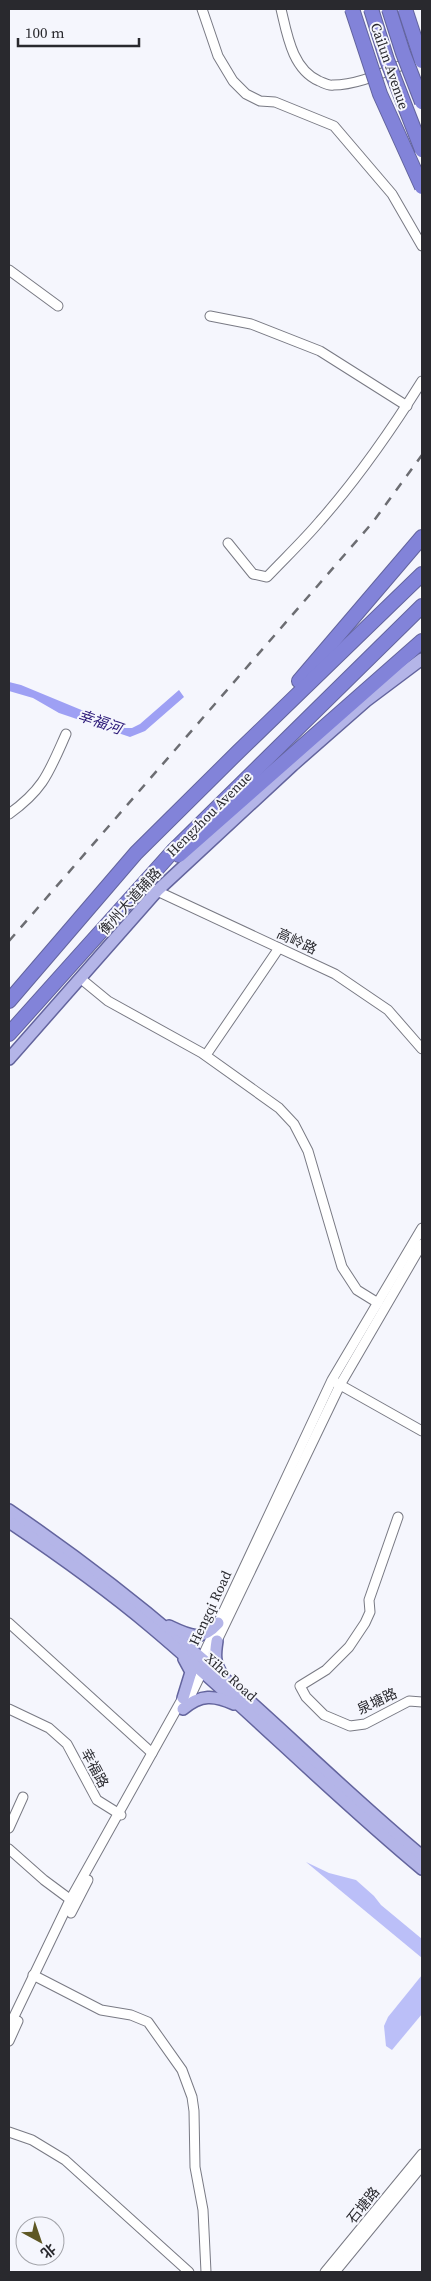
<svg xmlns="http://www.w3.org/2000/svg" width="431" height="2281" font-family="'Source Serif 4','Noto Sans SC',serif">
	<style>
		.green { fill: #bbbff8 }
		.water { fill: #9ea0f4 }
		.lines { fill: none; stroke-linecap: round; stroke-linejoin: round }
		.minor-casing { stroke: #797a84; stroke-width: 11 }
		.major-casing { stroke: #63649d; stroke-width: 14 }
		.highway-casing { stroke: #63649d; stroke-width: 16 }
		.minor { stroke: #fff; stroke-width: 9 }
		.major { stroke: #b4b5e8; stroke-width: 11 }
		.highway { stroke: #8283d9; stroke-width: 14 }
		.rail { stroke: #6c6d72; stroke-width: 2.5; stroke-dasharray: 9 9; stroke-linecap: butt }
		.highway-bridge-casing { stroke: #63649d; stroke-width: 16; stroke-linecap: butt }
		.highway-bridge { stroke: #8283d9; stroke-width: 14 }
		.labels { text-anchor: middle; stroke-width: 4; stroke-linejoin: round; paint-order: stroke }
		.street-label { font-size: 14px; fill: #29292e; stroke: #f5f6fd }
		.water-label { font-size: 15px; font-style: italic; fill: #2b1978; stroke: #f5f6fd }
	</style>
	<rect width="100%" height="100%" fill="#f5f6fd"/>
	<g class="green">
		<polygon points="306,1862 329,1873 356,1880 374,1896 381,1905 422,1939 422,1958"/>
		<polygon points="422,1975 422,2014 392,2050 386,2046 384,2026 388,2017"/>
	</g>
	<polygon class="water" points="9,682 21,685 125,728 132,728 140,724 179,690 184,697 145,731 130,737 59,713 33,698 9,691"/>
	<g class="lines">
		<g class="minor-casing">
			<g id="minor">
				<polyline points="202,9 218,56 233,81 246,94 260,101 275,102 334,126 392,194 422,246"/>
				<path d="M281,9C287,34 292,69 319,81C324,83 328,86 333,85C359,85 386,71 410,62"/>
				<polyline points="9,270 58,306"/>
				<polyline points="210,316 251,324 320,351 407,406"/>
				<path d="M228,543L253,574L267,577C285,558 304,540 320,521C358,478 392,429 422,381"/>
				<path d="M9,814C44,789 49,772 66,734"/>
				<polyline points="142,884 335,974 388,1010 422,1049"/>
				<polyline points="80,978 108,1001 202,1053 279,1108 294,1124 308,1151 342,1267 357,1290 378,1303"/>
				<polyline points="206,1055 279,948"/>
				<polyline points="335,1382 422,1431"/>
				<polyline points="398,1517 369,1600 370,1612 365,1623 349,1647 326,1670 300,1686 306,1697 324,1715 350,1726 365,1724 409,1701 422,1702"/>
				<polyline points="9,1623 152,1753"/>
				<polyline points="199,1664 332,1380 422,1228"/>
				<polyline points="187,1703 340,1385 422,1244"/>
				<polyline points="9,1709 49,1728 67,1744 97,1800 121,1815"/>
				<polyline points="9,1828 23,1797"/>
				<polyline points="9,1849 44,1880 75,1903"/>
				<polyline points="71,1913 88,1880"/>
				<polyline points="33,1975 101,2010 131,2015 148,2022 182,2070 192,2097 194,2111 195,2167 203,2210 206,2272"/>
				<polyline points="9,2027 70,1900 185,1694"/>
				<polyline points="9,2041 18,2021"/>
				<polyline points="9,2132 32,2140 65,2160 189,2272"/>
				<polyline points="325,2272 422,2154"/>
				<polyline points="335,2272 422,2166"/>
			</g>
		</g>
		<g class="major-casing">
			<g id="major">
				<polyline points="9,1059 157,891 293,765 366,701 422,659"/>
				<path d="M9,1510C69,1551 126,1594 181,1641C264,1710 339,1787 422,1856"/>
				<path d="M9,1522C58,1555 106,1589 151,1627C244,1705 329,1792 422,1869"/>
				<path d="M169,1626C190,1636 201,1642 218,1623"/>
				<path d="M217,1641C215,1654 214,1663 222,1674"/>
				<polyline points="183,1698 191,1672 184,1659"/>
				<path d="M183,1709C201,1694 214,1695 234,1704"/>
			</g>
		</g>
		<g class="highway-casing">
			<g id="highway">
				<polyline points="299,681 422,537"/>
				<polyline points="179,855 422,641"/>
				<polyline points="9,1001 136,853 238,752 422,574"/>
				<polyline points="9,1034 173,851 422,606"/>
			</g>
		</g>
		<use href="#minor" class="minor"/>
		<use href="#major" class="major"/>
		<use href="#highway" class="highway"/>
		<polyline class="rail" points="9,941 373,522 422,455"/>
		<g class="highway-bridge-casing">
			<g id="highway-bridge">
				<polyline points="352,9 380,94 422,187"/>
				<polyline points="371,9 387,60 422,150"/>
				<polyline points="389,9 403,53 422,102"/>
				<polyline points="405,9 422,61"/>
			</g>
		</g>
		<use href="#highway-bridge" class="highway-bridge"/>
	</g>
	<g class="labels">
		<g class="street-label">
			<text transform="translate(390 66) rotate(71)" y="5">Cailun Avenue</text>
			<text transform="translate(209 814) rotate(-45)" y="5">Hengzhou Avenue</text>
			<text transform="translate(130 901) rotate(-48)" y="5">衡州大道辅路</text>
			<text transform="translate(297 941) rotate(25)" y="5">高岭路</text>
			<text transform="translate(210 1608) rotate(-65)" y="5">Hengqi Road</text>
			<text transform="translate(231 1677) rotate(42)" y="5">Xihe Road</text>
			<text transform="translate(377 1701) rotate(-25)" y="5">泉塘路</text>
			<text transform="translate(95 1768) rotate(62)" y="5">幸福路</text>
			<text transform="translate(363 2205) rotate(-51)" y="5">石塘路</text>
		</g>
		<g class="water-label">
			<text transform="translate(100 722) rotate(19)" y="5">幸福河</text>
		</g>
	</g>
	<rect width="431" height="2281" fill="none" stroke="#29292e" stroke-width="20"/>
	<g transform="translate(40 2241) rotate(140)"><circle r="24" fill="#f5f6fd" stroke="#a3a4aa"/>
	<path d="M0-4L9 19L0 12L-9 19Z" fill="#5e5723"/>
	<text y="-8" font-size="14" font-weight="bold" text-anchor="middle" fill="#29292e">北</text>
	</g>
	<path d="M18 38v8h121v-8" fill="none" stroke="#29292e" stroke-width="2.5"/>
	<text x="25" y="38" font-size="15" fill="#29292e" stroke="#f5f6fd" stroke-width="4" paint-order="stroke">100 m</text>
</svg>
